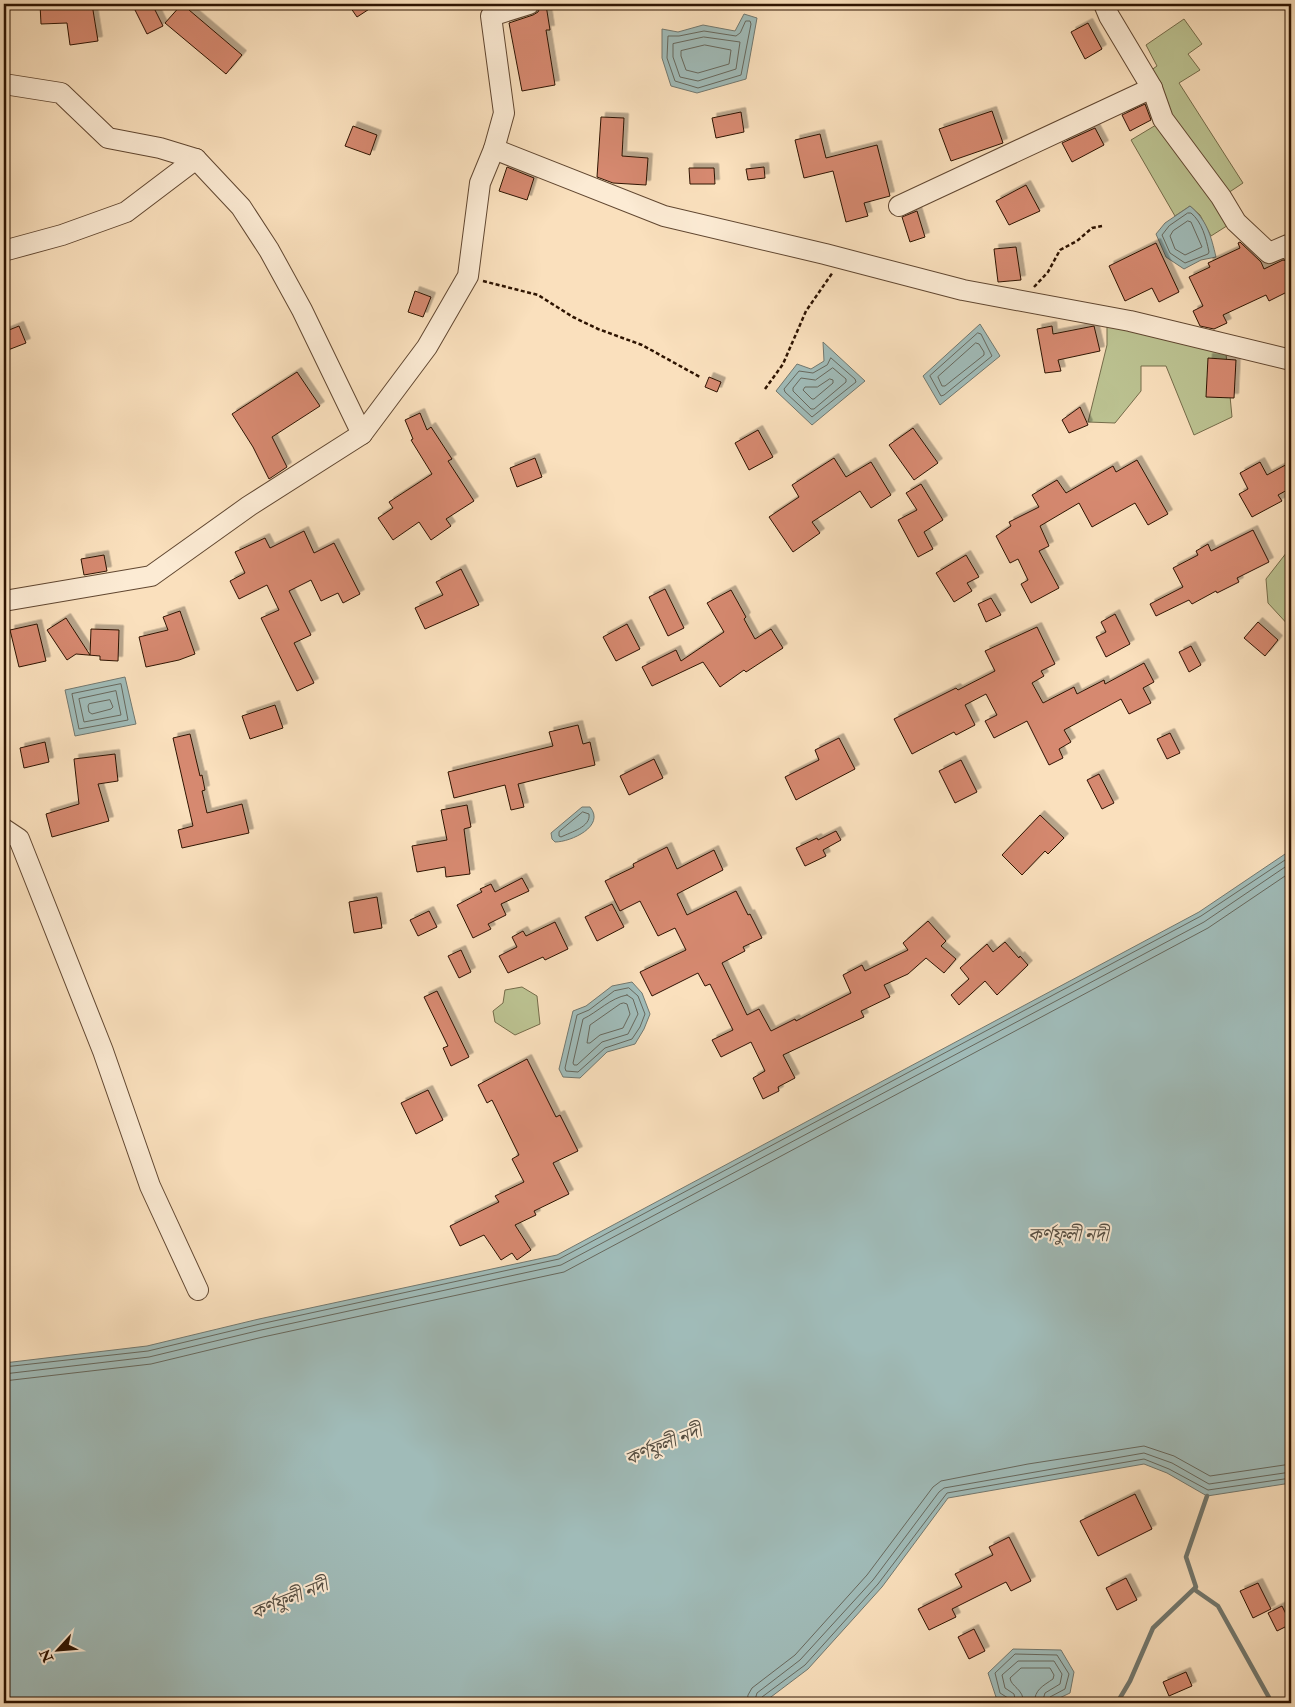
<svg xmlns="http://www.w3.org/2000/svg" width="1295" height="1707" font-family="'IM FELL Double Pica','Noto Serif Bengali',serif">
	<style>
		.green { fill: #bcc392; stroke: #756c4a }
		.water { fill: #a0bbb8; stroke: #72786f }
		.lines { fill: none; stroke-linecap: round; stroke-linejoin: round }
		.shore { stroke: #67685d; stroke-width: 1 }
		.stream { stroke: #72786f; stroke-width: 4.5 }
		.building { fill: #d6896f; stroke: #2e1402; filter: url(#shadow) }
		.minor-casing { stroke: #614731; stroke-width: 22 }
		.path { stroke: #2e1402; stroke-width: 2.5; stroke-dasharray: 4 2.5; stroke-linecap: butt }
		.minor { stroke: #fcebd4; stroke-width: 20 }
		.labels { text-anchor: middle; stroke-width: 4; stroke-linejoin: round; paint-order: stroke }
		.water-label { font-size: 19px; font-style: italic; fill: #564e42; stroke: #fcebd4 }
	</style>
	<defs>
		<filter id="shadow"><feDropShadow dx="4.5" dy="-4.5" stdDeviation="0" flood-color="#0004"/></filter>
	</defs>
	<rect width="100%" height="100%" fill="#fae0bd"/>
	<filter id="stains"><feTurbulence type="fractalNoise" baseFrequency=".004" numOctaves="4"/><feColorMatrix values="0 0 0 0 .2 0 0 0 0 .09 0 0 0 0 .02 0 0 0 .5 -.17"/></filter>
	<radialGradient id="worn" r=".72"><stop offset=".6" stop-color="#630" stop-opacity="0"/><stop offset="1" stop-color="#630" stop-opacity=".3"/></radialGradient>
	<g class="green">
		<polygon points="1184,19 1202,44 1188,54 1200,70 1179,83 1243,183 1219,199 1233,222 1211,236 1200,215 1190,206 1175,216 1131,140 1166,119 1143,76 1157,66 1146,45"/>
		<polygon points="1107,317 1225,343 1232,417 1194,435 1166,366 1141,366 1141,391 1115,423 1088,422 1107,345"/>
		<polygon points="1287,552 1291,557 1291,628 1268,603 1266,579"/>
		<polygon points="522,987 537,996 540,1024 515,1035 495,1022 493,1011 503,1003 505,990"/>
	</g>
	<g class="water">
		<polygon points="744,14 757,18 746,79 697,93 671,86 662,58 662,29 678,32 703,25 735,31"/>
		<path d="M1190,206C1207,220 1211,236 1216,257L1201,260L1184,269L1166,257L1156,234L1165,223Z"/>
		<polygon points="980,324 1000,356 940,405 923,376"/>
		<polygon points="823,342 865,381 812,425 776,391 797,364 811,369 824,361"/>
		<polygon points="125,677 136,724 75,736 65,690"/>
		<path d="M582,807H590C606,826 571,842 555,842L552,839L551,833Z"/>
		<polygon points="1291,850 1291,1483 1207,1496 1167,1473 1144,1464 948,1498 882,1587 808,1669 763,1703 4,1703 4,1363 147,1346 259,1319 557,1255 1199,912"/>
		<polygon points="632,982 642,993 650,1014 644,1029 635,1044 607,1052 580,1078 563,1077 559,1069 573,1011 586,1006 612,986"/>
		<polygon points="1013,1649 1061,1650 1074,1672 1070,1693 1049,1703 1010,1703 996,1697 988,1673"/>
	</g>
	<g class="lines">
		<g class="shore">
			<polygon points="746,21 750,21 751,24 741,75 698,88 675,81 667,58 668,36 679,36 704,31 736,36 740,33"/>
			<polygon points="704,37 740,42 736,69 698,81 680,77 673,57 673,44"/>
			<polygon points="705,45 731,50 729,64 698,73 686,70 681,56 681,51"/>
			<path d="M1188,213H1191C1202,222 1206,238 1209,252L1208,254L1185,263L1170,253L1162,235L1169,226Z"/>
			<polygon points="1188,221 1191,222 1202,247 1185,255 1175,249 1170,236 1173,231"/>
			<polygon points="978,333 981,334 992,356 944,395 941,396 930,376"/>
			<polygon points="976,343 979,344 984,352 984,355 945,386 942,386 938,377"/>
			<polygon points="831,358 855,379 856,382 812,417 785,392 784,389 799,371 813,373 827,365"/>
			<polygon points="833,368 846,379 846,382 814,409 811,409 793,391 793,388 801,378 815,380"/>
			<polygon points="830,379 833,380 833,383 814,399 812,399 803,390 805,387 817,387"/>
			<polygon points="121,684 128,720 79,729 72,694"/>
			<polygon points="116,691 121,715 84,722 79,699"/>
			<polygon points="110,700 113,707 111,709 92,714 89,712 88,706 89,704"/>
			<path d="M583,812L589,814C591,827 571,832 561,837L559,836V832Z"/>
			<polygon points="629,988 638,996 645,1014 640,1027 632,1039 605,1048 578,1072 566,1071 565,1068 577,1015 589,1010 614,991"/>
			<path d="M627,995L633,999L638,1014L628,1034L602,1042L577,1065H574L573,1063L583,1019C598,1012 610,998 627,995Z"/>
			<polygon points="624,1003 627,1004 630,1014 623,1028 600,1035 590,1043 587,1043 590,1025 620,1004"/>
			<polyline points="4,1367 148,1351 260,1324 559,1259 1201,916 1291,856"/>
			<polyline points="4,1374 149,1357 261,1330 561,1265 1204,922 1291,863"/>
			<polyline points="4,1381 151,1364 263,1337 564,1272 1208,928 1291,872"/>
			<polyline points="747,1703 748,1695 752,1688 795,1655 867,1575 933,1487 941,1481 1028,1464 1144,1446 1174,1456 1210,1476 1291,1464"/>
			<polyline points="754,1703 757,1693 800,1660 873,1580 939,1492 944,1488 1144,1453 1172,1463 1209,1484 1291,1472"/>
			<polyline points="760,1703 762,1697 805,1665 878,1584 947,1493 1144,1459 1169,1469 1208,1490 1291,1478"/>
			<polyline points="1010,1703 1008,1698 1000,1693 995,1673 1015,1654 1057,1655 1069,1674 1065,1689 1050,1697 1048,1703"/>
			<polyline points="1016,1703 1014,1694 1005,1688 1002,1675 1018,1661 1054,1661 1062,1674 1060,1684 1045,1693 1042,1703"/>
			<path d="M1024,1703C1023,1688 1011,1687 1010,1678L1021,1668H1050L1054,1675L1053,1679C1043,1686 1035,1689 1034,1703"/>
		</g>
		<g class="stream">
			<polyline points="1195,1588 1195,1590 1218,1606 1272,1703"/>
			<polyline points="1117,1703 1130,1681 1153,1628 1196,1587 1186,1557 1207,1496"/>
		</g>
	</g>
	<g class="building">
		<polygon points="40,4 92,4 98,41 70,45 67,23 41,24"/>
		<polygon points="132,4 152,4 163,26 147,34"/>
		<polygon points="182,4 242,55 226,74 165,23"/>
		<polygon points="348,4 377,4 357,17"/>
		<polygon points="546,5 550,30 546,30 555,85 522,91 509,23 533,15 538,12 541,6"/>
		<polygon points="1088,23 1102,49 1085,59 1071,32"/>
		<polygon points="1145,104 1151,120 1130,131 1122,115"/>
		<polygon points="992,111 1003,143 951,161 939,129"/>
		<polygon points="741,112 744,132 716,138 712,118"/>
		<polygon points="601,117 624,118 622,156 648,158 646,185 613,183 597,177"/>
		<polygon points="353,126 377,135 370,155 345,146"/>
		<polygon points="1095,128 1104,145 1072,162 1062,143"/>
		<polygon points="820,134 826,158 877,145 890,196 864,203 868,216 846,222 833,171 804,178 795,140"/>
		<polygon points="507,167 534,178 527,200 499,191"/>
		<polygon points="764,167 765,178 748,180 746,169"/>
		<polygon points="689,168 714,168 715,184 690,184"/>
		<polygon points="1026,185 1040,211 1009,225 996,201"/>
		<polygon points="917,211 925,237 910,242 902,217"/>
		<polygon points="1240,242 1261,262 1264,269 1283,260 1289,262 1291,267 1291,290 1269,301 1266,295 1223,315 1227,323 1214,329 1200,326 1193,311 1203,306 1189,277 1210,267 1208,263 1240,248 1238,243"/>
		<polygon points="1156,243 1179,292 1159,302 1152,288 1125,301 1109,266"/>
		<polygon points="1016,247 1021,280 998,282 994,249"/>
		<polygon points="415,291 431,297 423,317 408,312"/>
		<polygon points="19,326 26,343 8,350 4,340 4,332"/>
		<polygon points="1052,326 1053,334 1094,326 1100,351 1058,360 1061,371 1045,373 1037,329"/>
		<polygon points="1208,358 1236,360 1234,398 1206,397"/>
		<polygon points="297,372 320,406 272,437 287,467 269,479 253,447 232,414"/>
		<polygon points="709,377 721,382 717,392 705,387"/>
		<polygon points="1080,407 1088,425 1069,433 1062,420"/>
		<polygon points="420,413 427,430 431,427 452,459 448,461 474,501 446,519 451,526 431,540 419,522 393,540 378,518 393,508 389,502 432,474 411,440 413,439 405,420"/>
		<polygon points="913,428 938,463 914,480 889,445"/>
		<polygon points="758,430 773,457 749,470 735,443"/>
		<polygon points="535,458 542,477 517,487 510,468"/>
		<polygon points="834,458 846,477 871,462 891,495 871,508 860,491 812,522 820,533 793,552 769,517 799,497 792,485"/>
		<polygon points="1137,460 1168,514 1148,525 1135,503 1092,527 1079,503 1040,526 1049,546 1039,551 1059,588 1031,603 1021,584 1028,580 1018,559 1010,563 996,536 1011,526 1009,522 1039,507 1032,495 1057,480 1066,493 1113,466 1116,472"/>
		<polygon points="1260,462 1267,475 1291,462 1291,488 1278,495 1282,501 1252,517 1239,494 1248,489 1240,473"/>
		<polygon points="921,484 943,520 924,532 933,549 918,557 898,520 917,510 906,493"/>
		<polygon points="1253,530 1269,562 1237,578 1239,582 1217,593 1216,591 1192,604 1189,600 1156,616 1150,604 1183,587 1173,568 1198,555 1196,551 1208,544 1211,551"/>
		<polygon points="304,531 314,553 334,543 360,594 343,603 338,593 321,601 311,580 289,591 311,635 294,643 314,683 297,691 261,618 279,610 267,585 239,599 230,581 245,573 235,552 265,538 270,548"/>
		<polygon points="104,555 107,571 84,575 81,559"/>
		<polygon points="966,555 979,577 967,583 972,591 954,602 936,573"/>
		<polygon points="461,569 479,605 425,629 415,608 443,595 436,582"/>
		<polygon points="665,589 684,628 668,636 649,597"/>
		<polygon points="731,590 746,617 744,619 755,639 771,629 783,648 746,672 744,670 720,687 703,662 652,686 642,667 676,650 681,661 724,632 707,603"/>
		<polygon points="991,598 1001,615 986,622 978,604"/>
		<polygon points="180,611 195,654 179,660 146,667 139,637 168,630 163,617"/>
		<polygon points="1115,614 1130,644 1106,657 1096,637 1106,632 1101,622"/>
		<polygon points="66,618 90,655 91,629 119,630 118,661 100,660 100,656 76,654 67,660 47,630"/>
		<polygon points="1258,622 1278,640 1265,656 1244,638"/>
		<polygon points="37,624 46,661 19,667 10,630"/>
		<polygon points="627,624 640,649 616,661 603,637"/>
		<polygon points="1037,627 1055,664 1041,671 1044,676 1032,683 1043,703 1074,687 1077,694 1104,680 1105,684 1144,663 1154,682 1143,688 1151,703 1129,714 1121,699 1064,730 1071,742 1059,749 1063,758 1049,765 1027,721 994,738 985,721 997,715 986,694 965,705 975,725 956,735 954,732 912,754 894,719 956,688 958,690 995,671 985,651"/>
		<polygon points="1191,646 1201,665 1189,672 1179,652"/>
		<polygon points="275,705 283,728 250,739 242,716"/>
		<polygon points="578,725 583,744 590,742 595,765 518,784 524,807 511,810 505,785 454,798 448,772 553,746 549,732"/>
		<polygon points="1170,733 1180,753 1167,759 1157,739"/>
		<polygon points="190,734 200,776 202,775 205,790 202,791 207,813 242,804 249,833 182,848 178,830 193,826 173,738"/>
		<polygon points="839,738 855,769 796,800 785,777 819,760 815,750"/>
		<polygon points="45,742 49,762 24,768 20,748"/>
		<polygon points="115,754 118,781 98,784 109,821 52,837 46,814 79,804 74,759"/>
		<polygon points="654,759 663,778 629,795 620,776"/>
		<polygon points="961,760 977,792 955,803 939,771"/>
		<polygon points="1099,774 1114,803 1102,809 1087,780"/>
		<polygon points="467,805 471,827 464,829 470,874 446,877 445,867 417,872 412,846 447,840 441,810"/>
		<polygon points="1040,815 1064,838 1048,854 1045,851 1022,875 1002,855"/>
		<polygon points="836,831 841,840 823,850 826,856 805,866 796,848 817,838 818,840"/>
		<polygon points="667,847 677,869 714,850 723,870 677,894 687,915 736,891 748,915 750,914 762,938 743,947 745,951 722,963 747,1015 759,1009 771,1031 795,1019 796,1021 851,993 843,975 862,965 865,971 908,950 903,943 928,921 946,941 941,946 956,959 944,973 926,958 908,974 884,985 890,997 861,1011 864,1017 783,1055 795,1078 778,1087 779,1091 763,1099 753,1078 765,1071 751,1042 721,1057 712,1040 733,1030 710,984 705,986 698,973 652,996 640,972 686,950 675,928 658,936 640,901 620,911 605,881 634,867 633,864"/>
		<polygon points="522,878 529,891 501,904 506,915 488,924 491,929 473,938 457,905 482,892 480,889 491,884 495,892"/>
		<polygon points="377,897 382,928 354,933 349,902"/>
		<polygon points="612,904 624,927 597,941 585,917"/>
		<polygon points="429,911 437,927 418,936 410,920"/>
		<polygon points="555,922 568,949 545,960 543,957 508,973 499,956 517,947 512,937 523,931 526,936"/>
		<polygon points="1005,942 1019,958 1020,956 1028,965 997,995 985,981 959,1005 951,995 969,979 960,968 987,944 993,952"/>
		<polygon points="461,950 471,972 459,978 448,956"/>
		<polygon points="437,991 469,1057 451,1066 443,1048 448,1046 424,997"/>
		<polygon points="527,1059 556,1117 560,1115 578,1151 553,1163 569,1194 534,1211 536,1215 515,1225 531,1250 517,1260 512,1253 501,1260 484,1235 460,1246 450,1226 499,1202 495,1196 524,1182 512,1159 519,1155 492,1100 487,1103 478,1085"/>
		<polygon points="428,1090 443,1120 416,1134 401,1103"/>
		<polygon points="1135,1494 1152,1529 1098,1556 1080,1521"/>
		<polygon points="1009,1537 1031,1581 1011,1591 1006,1582 952,1609 956,1617 929,1630 918,1609 962,1587 955,1574 993,1555 989,1547"/>
		<polygon points="1126,1578 1137,1600 1117,1610 1106,1588"/>
		<polygon points="1258,1583 1271,1609 1253,1618 1240,1591"/>
		<polygon points="1282,1606 1291,1624 1277,1631 1268,1613"/>
		<polygon points="974,1629 985,1651 969,1659 958,1637"/>
		<polygon points="1186,1672 1192,1686 1169,1696 1163,1682"/>
	</g>
	<g class="lines">
		<g class="minor-casing">
			<g id="minor">
				<polyline points="529,4 491,16 504,113 494,149 664,216 825,254 963,290 1130,321 1291,360"/>
				<polyline points="1104,4 1109,16 1152,88 1163,119 1221,197 1236,222 1269,253 1288,245 1291,251"/>
				<polyline points="4,84 61,93 108,138 160,148 196,159 241,207 269,250 302,310 362,434"/>
				<polyline points="899,206 1152,88"/>
				<polyline points="7,250 62,235 126,212 196,159"/>
				<polyline points="4,601 151,576 249,506 362,434 427,347 468,276 480,183 494,149"/>
				<polyline points="4,829 19,839 103,1051 150,1186 198,1290"/>
			</g>
		</g>
		<g class="path">
			<polyline points="483,281 538,295 573,317 598,329 642,345 700,377"/>
			<polyline points="1034,287 1048,272 1060,250 1077,241 1092,228 1102,226"/>
			<polyline points="765,389 783,364 806,311 833,272"/>
		</g>
		<use href="#minor" class="minor"/>
	</g>
	<g class="labels">
		<g class="water-label">
			<text x="1068" y="1241">কর্ণফুলী নদী</text>
			<text transform="translate(663 1444) rotate(-22)" y="7">কর্ণফুলী নদী</text>
			<text transform="translate(289 1598) rotate(-22)" y="7">কর্ণফুলী নদী</text>
		</g>
	</g>
	<rect width="1295" height="1707" fill="none" stroke="#fae0bd" stroke-width="20"/>
	<rect x="5" y="5" width="1285" height="1697" fill="none" stroke="#2e1402" stroke-width="2.5"/>
	<rect x="10" y="10" width="1275" height="1687" fill="none" stroke="#2e1402"/>
	<g transform="translate(58 1650) rotate(244)" stroke="#fcebd4" stroke-width="4" paint-order="stroke">
	<path d="M0-4L9 19L0 12L-9 19Z" fill="#2e1402"/>
	<text y="-8" font-size="14" font-weight="bold" text-anchor="middle" fill="#2e1402">N</text>
	</g>
	<rect width="100%" height="100%" filter="url(#stains)"/>
	<rect width="100%" height="100%" fill="url(#worn)"/>
</svg>
